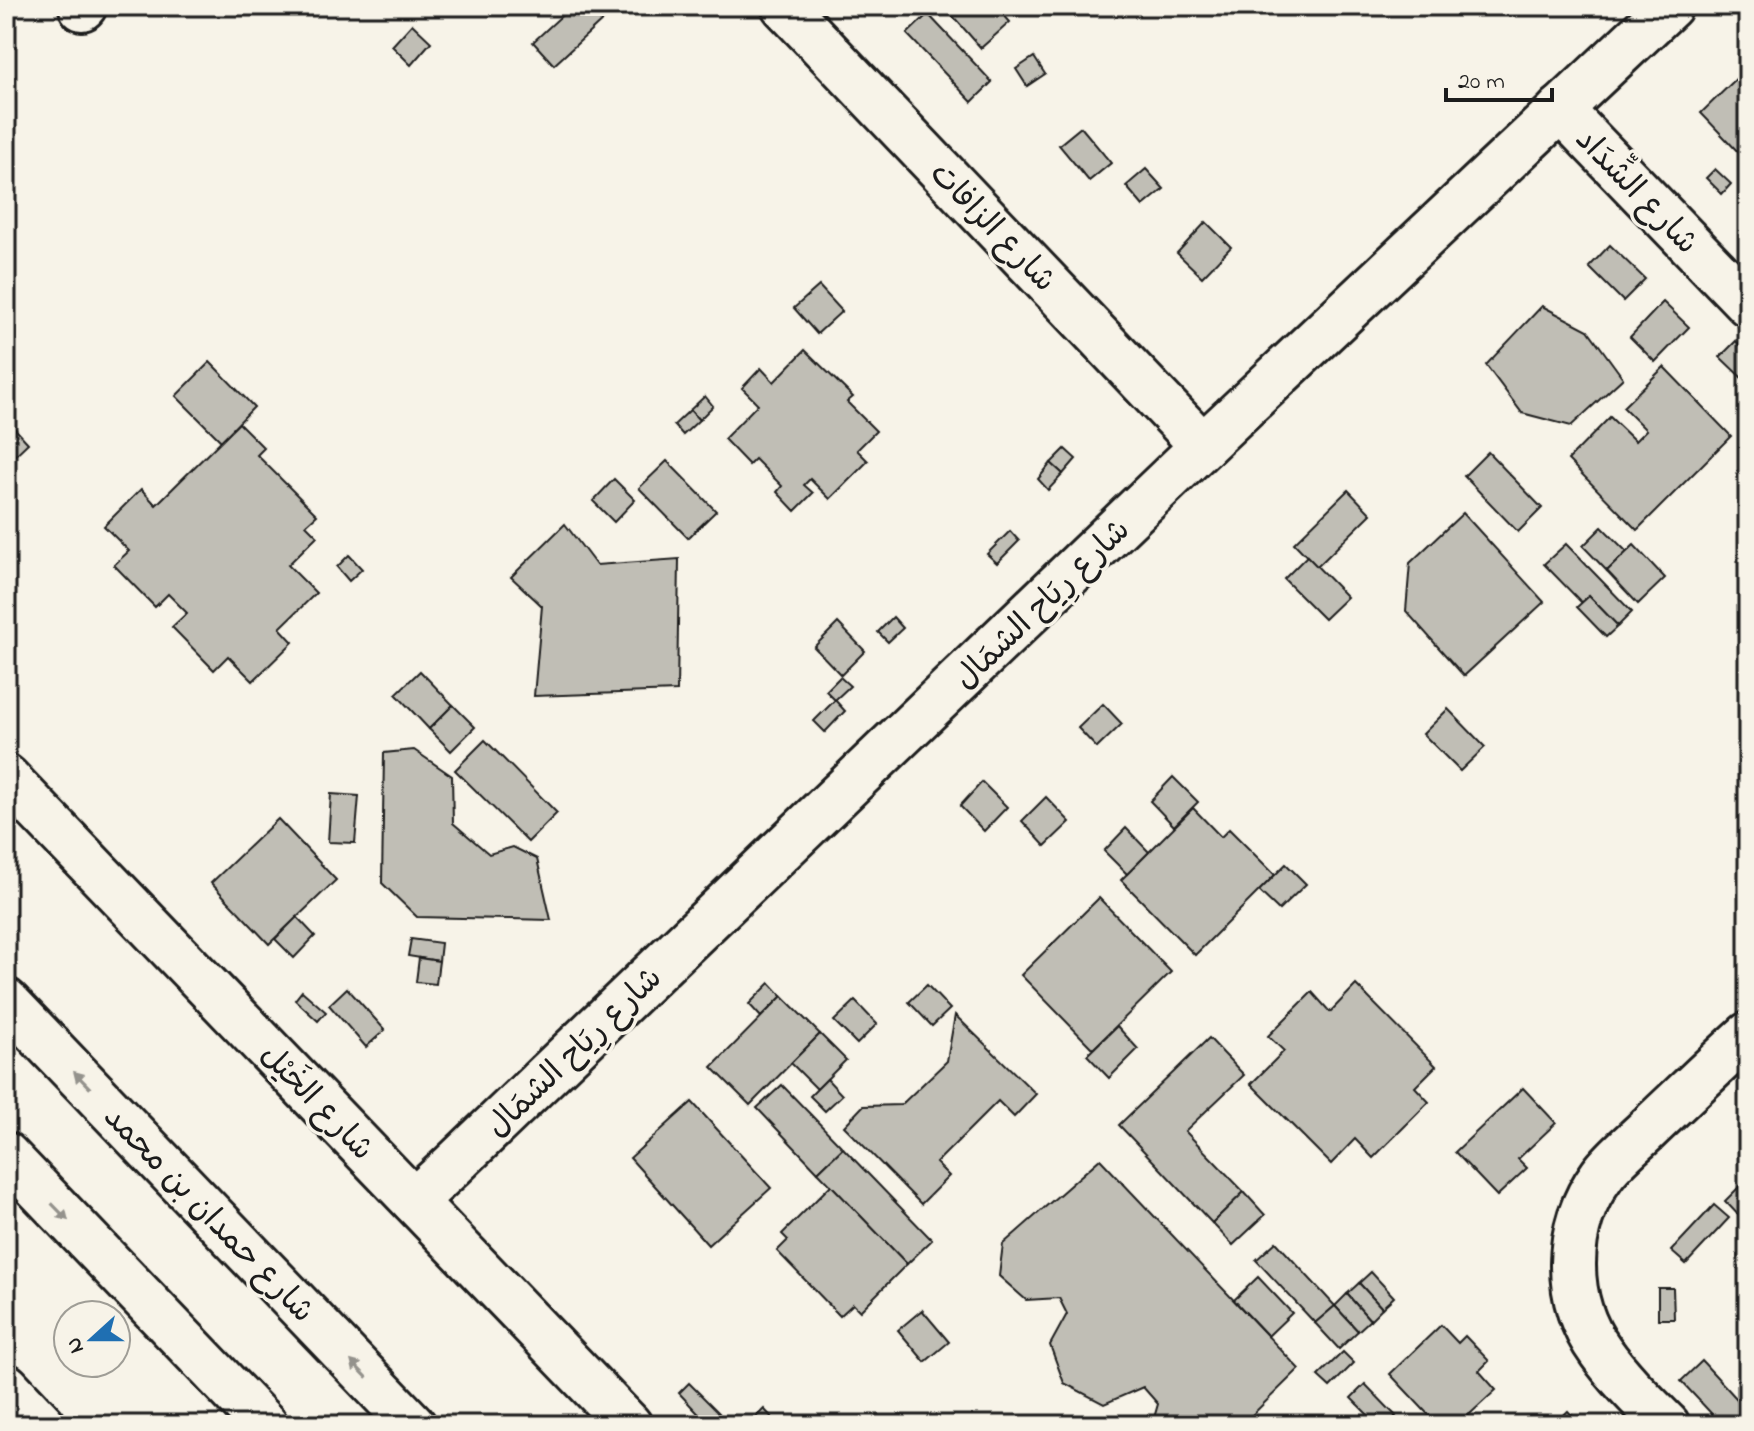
<svg xmlns="http://www.w3.org/2000/svg" width="1754" height="1431" font-family="'Indie Flower','Playpen Sans Arabic',sans-serif">
	<style>
		.building { fill: #c0beb5; stroke: #1c1c1c; stroke-width: 2 }
		.lines { fill: none; stroke-linecap: round; stroke-linejoin: round }
		.minor-casing { stroke: #1c1c1c; stroke-width: 50 }
		.major-casing { stroke: #1c1c1c; stroke-width: 50 }
		.minor { stroke: #f7f3e8; stroke-width: 44 }
		.major { stroke: #f7f3e8; stroke-width: 44 }
		.oneway { fill: #94928c }
		.labels { text-anchor: middle; stroke-width: 7; stroke-linejoin: round; paint-order: stroke }
		.street-label { font-size: 32px; fill: #1c1c1c; stroke: #f7f3e8 }
	</style>
	<rect width="100%" height="100%" fill="#f7f3e8"/>
	<filter id="ink" filterUnits="userSpaceOnUse"><feTurbulence type="fractalNoise" baseFrequency=".0125" numOctaves="2"/><feDisplacementMap in="SourceGraphic" scale="16" xChannelSelector="R" yChannelSelector="G"/><feConvolveMatrix kernelMatrix="1 2 1 2 8 2 1 2 1" color-interpolation-filters="sRGB"/></filter>
	<g filter="url(#ink)">
		<g class="building">
			<polygon points="572,6 618,6 554,65 533,42"/>
			<polygon points="944,6 996,6 1010,22 981,48"/>
			<polygon points="928,14 992,82 972,102 907,34"/>
			<polygon points="412,24 431,42 411,65 392,46"/>
			<polygon points="1034,57 1045,74 1027,86 1016,69"/>
			<polygon points="1742,73 1748,79 1748,148 1741,155 1701,113"/>
			<polygon points="1081,127 1111,163 1089,181 1059,145"/>
			<polygon points="1146,169 1164,189 1143,206 1126,186"/>
			<polygon points="1715,169 1731,184 1722,194 1706,178"/>
			<polygon points="1206,222 1231,247 1202,277 1177,253"/>
			<polygon points="1610,245 1645,279 1623,301 1589,267"/>
			<polygon points="819,286 842,311 817,334 794,308"/>
			<polygon points="1663,302 1689,327 1655,362 1630,337"/>
			<polygon points="1542,306 1588,330 1623,378 1571,426 1522,413 1486,365"/>
			<polygon points="1736,341 1748,352 1748,377 1745,381 1720,357"/>
			<polygon points="805,350 853,397 847,402 876,431 857,450 868,461 830,499 810,479 804,485 813,493 795,511 777,492 782,486 755,459 749,465 724,439 758,404 742,388 761,368 774,382"/>
			<polygon points="210,362 254,407 221,441 176,396"/>
			<polygon points="1664,367 1731,436 1637,530 1568,460 1610,417 1635,441 1646,430 1623,407"/>
			<polygon points="705,396 713,406 699,420 690,410"/>
			<polygon points="690,410 699,420 683,435 674,425"/>
			<polygon points="7,420 28,443 6,464 6,421"/>
			<polygon points="239,423 264,448 257,455 317,515 306,525 317,536 288,565 316,593 280,628 293,642 253,681 228,656 214,670 172,627 187,613 168,594 155,607 114,565 129,551 104,526 141,489 156,505"/>
			<polygon points="1065,449 1076,459 1063,474 1051,463"/>
			<polygon points="1488,452 1542,508 1518,532 1464,476"/>
			<polygon points="667,461 716,511 688,538 639,488"/>
			<polygon points="1051,463 1063,474 1048,490 1038,479"/>
			<polygon points="614,479 635,500 614,522 593,501"/>
			<polygon points="1348,490 1371,514 1317,567 1294,543"/>
			<polygon points="1463,513 1544,602 1464,676 1406,611 1410,563"/>
			<polygon points="565,524 596,565 679,559 677,691 534,696 542,606 511,577"/>
			<polygon points="1602,527 1627,552 1607,571 1583,546"/>
			<polygon points="1010,531 1019,541 997,563 987,554"/>
			<polygon points="1566,544 1632,612 1618,626 1589,596 1581,602 1544,564"/>
			<polygon points="1634,545 1665,578 1638,604 1607,571"/>
			<polygon points="349,555 362,569 349,581 337,567"/>
			<polygon points="1307,556 1347,597 1324,619 1284,579"/>
			<polygon points="1589,596 1618,626 1606,637 1577,607"/>
			<polygon points="893,617 903,628 888,642 878,632"/>
			<polygon points="838,623 865,651 841,675 814,647"/>
			<polygon points="420,671 453,705 429,729 396,694"/>
			<polygon points="840,677 850,686 835,700 826,691"/>
			<polygon points="835,700 845,711 825,732 814,721"/>
			<polygon points="1103,704 1122,724 1097,748 1078,728"/>
			<polygon points="453,705 475,727 451,751 429,729"/>
			<polygon points="1448,709 1485,747 1460,771 1423,734"/>
			<polygon points="485,740 557,813 528,842 455,770"/>
			<polygon points="414,750 452,776 453,823 489,854 513,847 537,859 551,920 417,917 382,883 384,753"/>
			<polygon points="1173,777 1198,802 1174,826 1150,801"/>
			<polygon points="982,782 1007,807 984,831 960,806"/>
			<polygon points="331,794 359,796 355,843 328,842"/>
			<polygon points="1046,797 1070,822 1045,846 1022,821"/>
			<polygon points="1193,808 1221,837 1229,829 1275,875 1195,955 1121,880"/>
			<polygon points="278,819 336,880 269,944 211,883"/>
			<polygon points="1126,828 1149,852 1127,874 1104,851"/>
			<polygon points="1286,864 1306,884 1279,910 1259,891"/>
			<polygon points="1099,898 1171,972 1093,1049 1021,975"/>
			<polygon points="297,917 315,936 294,958 275,939"/>
			<polygon points="411,939 441,943 439,961 408,956"/>
			<polygon points="419,958 439,961 436,984 416,982"/>
			<polygon points="770,983 782,996 761,1017 749,1004"/>
			<polygon points="927,985 950,1009 932,1026 909,1002"/>
			<polygon points="1356,985 1436,1066 1415,1087 1429,1102 1373,1158 1355,1139 1331,1164 1251,1084 1284,1051 1268,1036 1312,992 1330,1012"/>
			<polygon points="347,988 385,1030 366,1047 329,1005"/>
			<polygon points="302,991 326,1012 318,1021 295,1000"/>
			<polygon points="782,996 820,1034 750,1105 712,1067"/>
			<polygon points="855,1001 877,1024 857,1044 834,1021"/>
			<polygon points="955,1015 1036,1094 1014,1117 998,1101 936,1163 949,1176 921,1204 844,1126 863,1106 901,1105 947,1061"/>
			<polygon points="1117,1026 1138,1049 1109,1078 1087,1055"/>
			<polygon points="820,1034 846,1060 817,1089 791,1063"/>
			<polygon points="1209,1038 1244,1075 1185,1131 1244,1192 1212,1223 1119,1125"/>
			<polygon points="827,1079 842,1095 825,1111 810,1096"/>
			<polygon points="782,1085 843,1148 818,1172 757,1108"/>
			<polygon points="1523,1088 1556,1123 1518,1159 1527,1168 1497,1196 1455,1152"/>
			<polygon points="692,1102 771,1188 708,1245 630,1158"/>
			<polygon points="843,1148 932,1240 907,1264 818,1172"/>
			<polygon points="1100,1159 1299,1369 1242,1425 1152,1425 1158,1404 1143,1387 1104,1404 1064,1383 1050,1345 1067,1314 1059,1298 1026,1300 999,1276 1003,1244"/>
			<polygon points="1748,1178 1748,1217 1744,1221 1725,1201"/>
			<polygon points="831,1185 907,1264 860,1311 853,1304 840,1316 777,1251 788,1240 782,1234"/>
			<polygon points="1244,1192 1265,1215 1233,1245 1212,1223"/>
			<polygon points="1714,1205 1729,1218 1686,1264 1671,1251"/>
			<polygon points="1276,1242 1335,1306 1315,1323 1256,1260"/>
			<polygon points="1371,1272 1394,1297 1382,1308 1359,1283"/>
			<polygon points="1258,1277 1292,1313 1268,1336 1234,1300"/>
			<polygon points="1359,1283 1382,1308 1370,1320 1347,1294"/>
			<polygon points="1658,1288 1673,1288 1674,1319 1658,1319"/>
			<polygon points="1347,1294 1370,1320 1358,1331 1335,1306"/>
			<polygon points="1335,1306 1358,1331 1339,1349 1315,1323"/>
			<polygon points="922,1310 949,1342 925,1362 898,1330"/>
			<polygon points="1441,1325 1458,1343 1465,1336 1489,1361 1479,1371 1496,1390 1458,1425 1438,1425 1390,1374"/>
			<polygon points="1343,1352 1354,1363 1330,1387 1318,1376"/>
			<polygon points="1702,1361 1748,1411 1748,1425 1722,1425 1681,1381"/>
			<polygon points="689,1383 719,1413 708,1424 679,1393"/>
			<polygon points="1365,1384 1396,1416 1387,1425 1378,1425 1351,1398"/>
			<polygon points="764,1409 779,1425 748,1425"/>
			<polygon points="1568,1411 1581,1425 1553,1425"/>
		</g>
		<g class="lines">
			<g class="minor-casing">
				<g id="minor">
					<polyline points="784,6 1203,446"/>
					<polyline points="82,8 84,6"/>
					<polyline points="1560,109 1748,304"/>
					<polyline points="6,777 629,1425"/>
					<polyline points="414,1201 452,1166 1203,446 1670,6"/>
					<polyline points="6,1386 43,1425"/>
					<path d="M1667,1425C1644,1402 1620,1379 1601,1352C1563,1300 1564,1227 1602,1175C1615,1157 1635,1142 1650,1127C1683,1096 1715,1065 1748,1035"/>
				</g>
			</g>
			<g class="major-casing">
				<g id="major">
					<polyline points="6,1001 413,1425"/>
					<polyline points="6,1155 265,1425"/>
				</g>
			</g>
			<use href="#minor" class="minor"/>
			<use href="#major" class="major"/>
		</g>
		<defs><path id="oneway-solid" d="M-6-.8H1V-3.2L6.5 0L1 3.2V.8H-6Z" transform="scale(2)"/></defs>
		<g class="oneway">
			<use href="#oneway-solid" transform="translate(82 1080) rotate(-134)"/>
			<use href="#oneway-solid" transform="translate(60 1212) rotate(46)"/>
			<use href="#oneway-solid" transform="translate(359 1369) rotate(-134)"/>
		</g>
	</g>
	<g class="labels">
		<g class="street-label">
			<text transform="translate(1638 190) rotate(46)" y="11">شارع الشِّدَاد</text>
			<text transform="translate(994 226) rotate(46)" y="11">شارع الزافات</text>
			<text transform="translate(1041 603) rotate(-44)" y="11">شارع رِيَاح الشمَال</text>
			<text transform="translate(573 1051) rotate(-44)" y="11">شارع رِيَاح الشمَال</text>
			<text transform="translate(318 1101) rotate(46)" y="11">شارع الخَيْل</text>
			<text transform="translate(210 1213) rotate(46)" y="11">شارع حمدان بن محمد</text>
		</g>
	</g>
	<rect width="1754" height="1431" fill="none" stroke="#f7f3e8" stroke-width="32"/>
	<rect x="16" y="16" width="1722" height="1399" fill="none" stroke="#1c1c1c" stroke-width="3" filter="url(#ink)"/>
	<g transform="translate(92 1339) rotate(249)"><circle r="38" fill="#f7f3e8" stroke="#9f9d96" stroke-width="2"/>
	<path d="M0-6L14 30L0 20L-14 30Z" fill="#1f6fb2"/>
	<text y="-12" font-size="22" font-weight="bold" text-anchor="middle" fill="#1c1c1c">N</text>
	</g>
	<path d="M1446 88v12h106v-12" fill="none" stroke="#1c1c1c" stroke-width="4"/>
	<text x="1458" y="88" font-size="24" fill="#1c1c1c" stroke="#f7f3e8" stroke-width="6" paint-order="stroke">20 m</text>
</svg>
